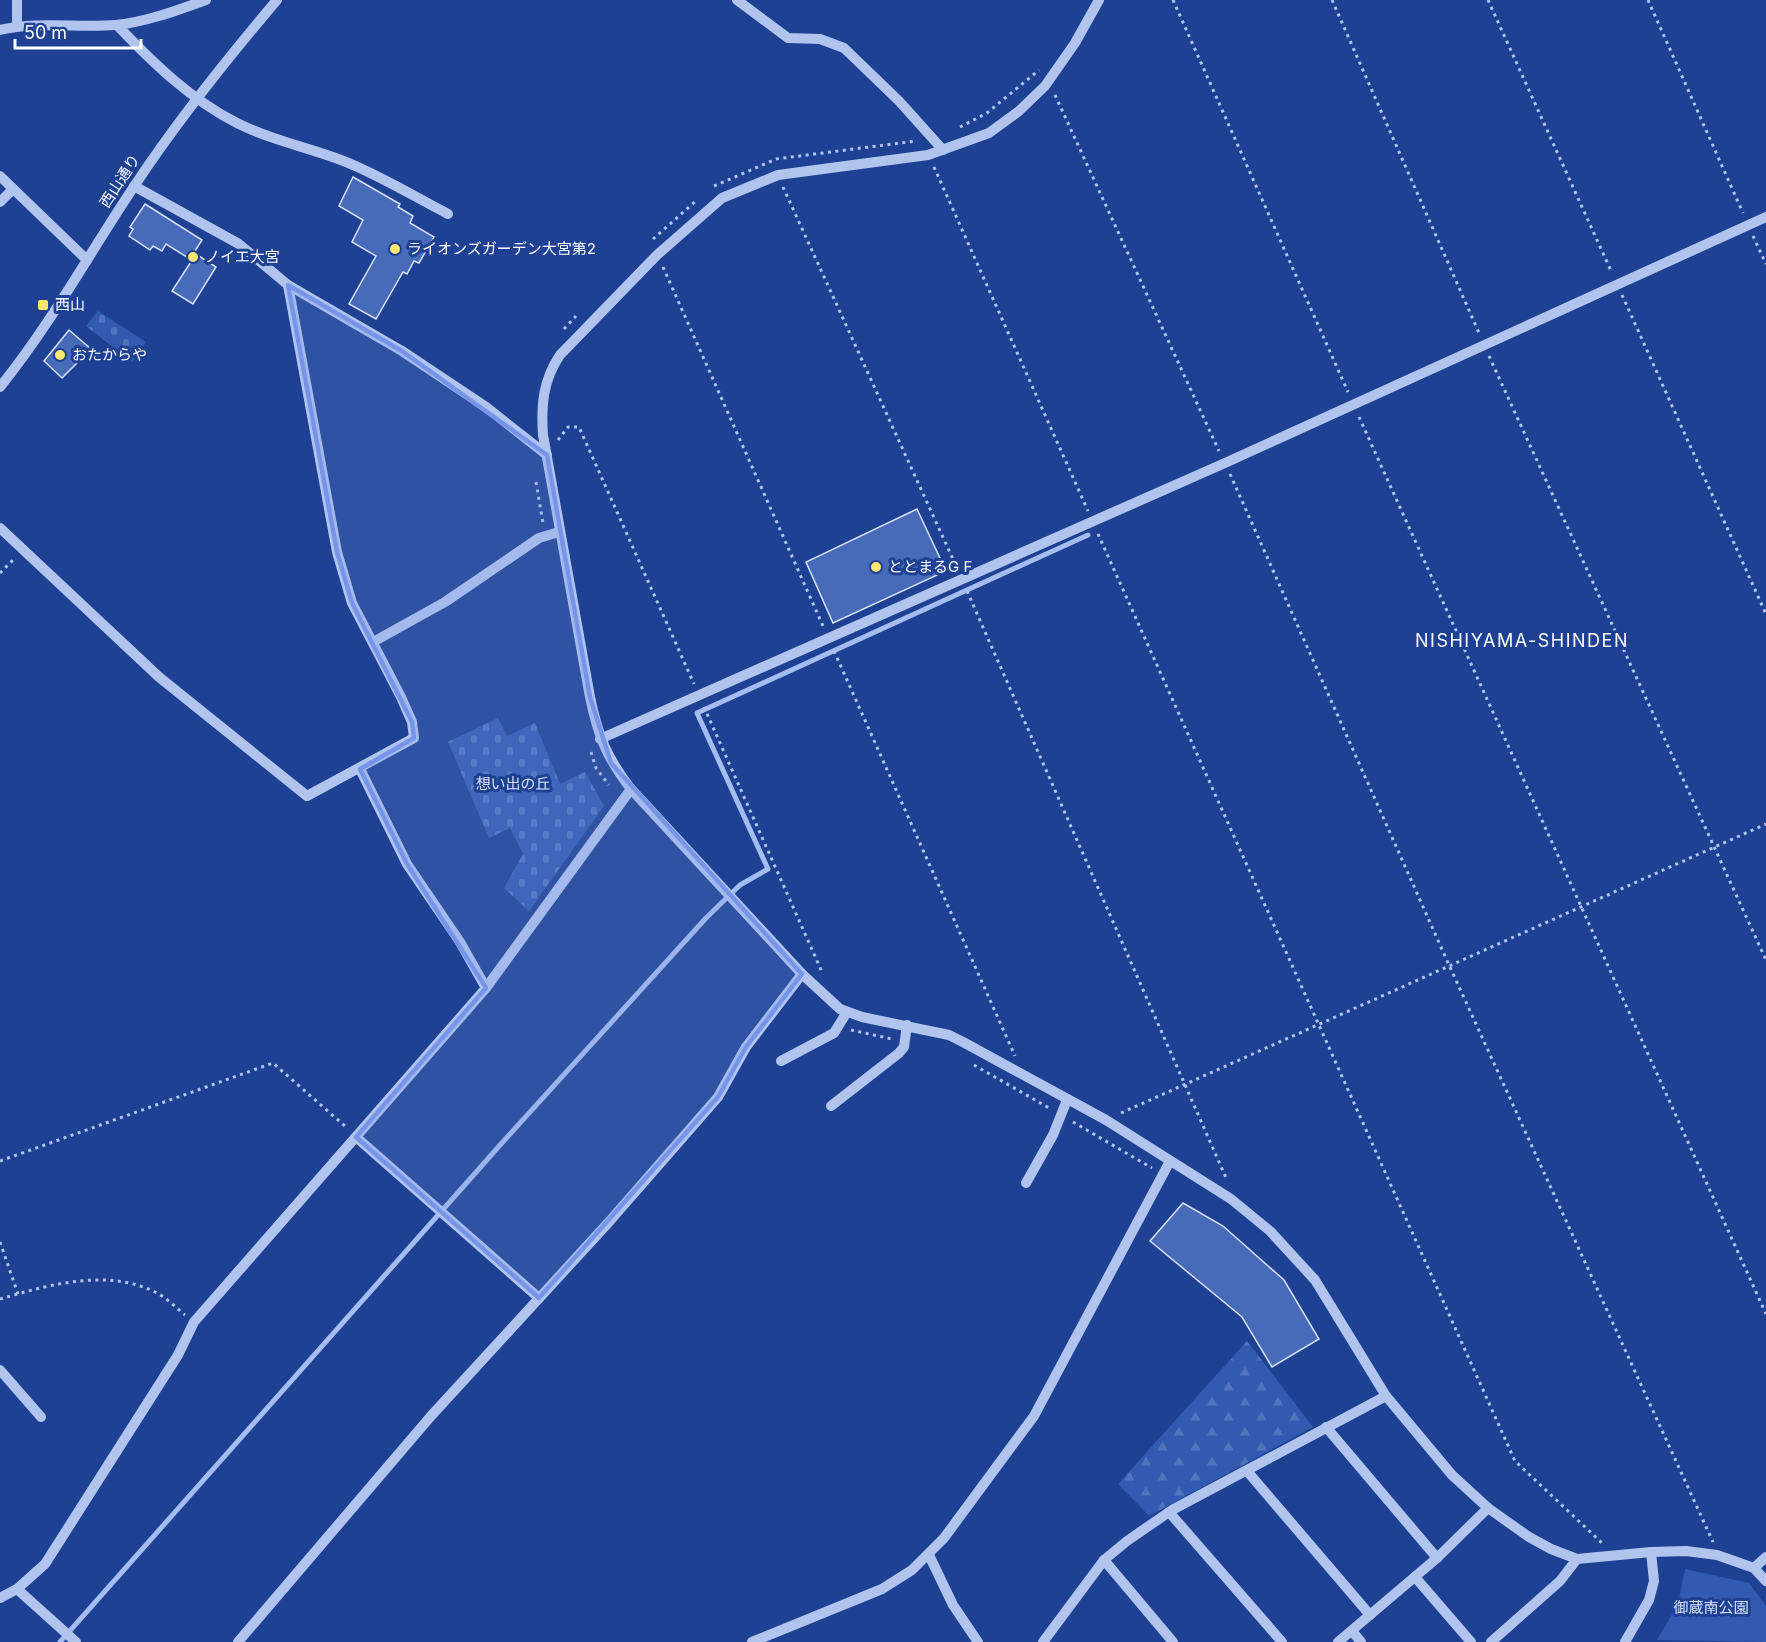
<svg xmlns="http://www.w3.org/2000/svg" width="1766" height="1642" font-family="Inter,'Noto Sans JP',sans-serif">
	<style>
		.forest { fill: url(#forest-firs) }
		.cemetery { fill: url(#cemetery-stones) }
		.park { fill: #325ab1 }
		.lines { fill: none; stroke-linecap: round; stroke-linejoin: round }
		.stream { stroke: #a4bcef; stroke-width: 5 }
		.building { fill: #476ab9; stroke: #d7e2fa; stroke-width: 1.5 }
		.path { stroke: #b1c4ee; stroke-width: 3; stroke-dasharray: 3 4.5; stroke-linecap: butt }
		.minor { stroke: #b1c4ee; stroke-width: 10 }
		.marked { fill: #7795e8; fill-opacity: 0.2; stroke: #7795e8; stroke-width: 4.5; stroke-linejoin: round }
		.poi-dot { fill: #fce870; stroke: #1f4193; stroke-width: 2 }
		.labels { text-anchor: middle; stroke-width: 6; stroke-linejoin: round; paint-order: stroke }
		.street-label { font-size: 15px; fill: #fff; stroke: #1f4193 }
		.poi-label { font-size: 15px; fill: #fff; stroke: #1f4193; text-anchor: start }
		.park-label { font-size: 15px; fill: #d7e2fa; stroke: #1f4193 }
		.quarter-label { font-size: 18px; letter-spacing: 1.5px; fill: #fff; stroke: #1f4193 }
	</style>
	<defs>
		<pattern id="forest-firs" width="22" height="20" patternUnits="userSpaceOnUse" patternTransform="scale(1.5)"><rect width="22" height="20" fill="#325ab1"/><path d="M5 1l3.5 6h-7zM16 11l3.5 6h-7z" fill="#5173bd"/></pattern>
		<pattern id="cemetery-stones" width="16" height="16" patternUnits="userSpaceOnUse" patternTransform="scale(1.5)"><rect width="16" height="16" fill="#325ab1"/><path d="M2 7V4a2 2 0 0 1 4 0v3zM10 15v-3a2 2 0 0 1 4 0v3z" fill="#5173bd"/></pattern>
	</defs>
	<rect width="100%" height="100%" fill="#1f4193"/>
	<polygon class="forest" points="1247,1341 1313,1427 1149,1516 1118,1484"/>
	<g class="cemetery">
		<polygon points="98,311 146,342 132,362 86,326"/>
		<polygon points="498,718 507,736 535,723 560,784 585,772 604,806 529,911 504,888 523,854 510,828 489,838 448,742"/>
	</g>
	<polygon class="park" points="1685,1569 1749,1583 1766,1606 1766,1642 1657,1640 1678,1604"/>
	<g class="lines">
		<polyline class="stream" points="60,1642 501,1144 706,918 740,885 768,869 697,713 1088,535"/>
	</g>
	<g class="building">
		<polygon points="353,177 400,204 398,207 413,216 410,223 434,237 419,263 414,261 407,274 403,272 376,319 349,304 376,256 352,242 363,220 339,206"/>
		<polygon points="145,204 202,240 190,259 166,244 162,251 153,246 150,250 129,236 133,229 130,227"/>
		<polygon points="196,254 216,267 193,304 172,291"/>
		<polygon points="69,330 91,349 62,378 44,361"/>
		<polygon points="917,509 946,571 833,623 806,562"/>
		<polygon points="1183,1203 1223,1226 1284,1280 1319,1339 1272,1367 1242,1317 1150,1241"/>
	</g>
	<g class="lines">
		<g class="path">
			<polyline points="1173,0 1348,392"/>
			<polyline points="1332,0 1479,333"/>
			<polyline points="1488,0 1612,273"/>
			<polyline points="1648,0 1743,213"/>
			<polyline points="1055,95 1219,451"/>
			<polyline points="960,127 987,113 1039,70"/>
			<polyline points="934,167 1088,511"/>
			<polyline points="714,186 776,159 916,141"/>
			<polyline points="783,187 957,568"/>
			<polyline points="1753,236 1766,264"/>
			<polyline points="653,239 697,200"/>
			<polyline points="663,267 823,626"/>
			<polyline points="1622,295 1766,614"/>
			<polyline points="564,329 576,316"/>
			<polyline points="1489,356 1766,960"/>
			<polyline points="1359,417 1766,1314"/>
			<polyline points="558,440 568,427 579,427 694,684"/>
			<polyline points="1230,474 1449,965 1713,1542"/>
			<polyline points="536,482 543,523"/>
			<polyline points="1098,534 1515,1461 1602,1543"/>
			<polyline points="0,573 15,558"/>
			<polyline points="967,591 1227,1180"/>
			<polyline points="834,651 1015,1056"/>
			<polyline points="704,707 822,972"/>
			<polyline points="591,752 596,768 609,785"/>
			<polyline points="851,1030 892,1039"/>
			<polyline points="974,1065 1049,1108"/>
			<polyline points="1121,1113 1766,824"/>
			<polyline points="1073,1122 1152,1168"/>
			<polyline points="0,1161 273,1063 346,1127"/>
			<polyline points="0,1242 18,1294"/>
			<path d="M0,1299C48,1285 107,1268 155,1292C166,1297 175,1307 185,1315"/>
		</g>
		<g class="minor">
			<polyline points="737,0 788,38 820,39 844,48 899,101 943,150"/>
			<path d="M1099,0L1075,43L1045,86L1019,111L989,133L928,155L778,175L722,198L657,255L560,355C543,380 541,405 543,435L590,697C598,736 607,758 631,789L802,974L840,1009L862,1017L949,1035L963,1042L1106,1120L1231,1199L1270,1231L1315,1280L1386,1396L1452,1475L1488,1508L1529,1537L1551,1549L1577,1559L1651,1552L1686,1551L1717,1555L1754,1568L1766,1581"/>
			<path d="M117,25C152,62 191,100 237,123C270,140 307,147 341,160C378,174 413,196 448,214"/>
			<polyline points="17,26 17,0"/>
			<path d="M0,30C38,21 78,28 116,25C146,22 178,10 206,0"/>
			<polyline points="0,176 87,260"/>
			<polyline points="134,186 239,244 288,285 402,351 486,407 547,455"/>
			<polyline points="0,202 13,189"/>
			<path d="M0,387C51,324 90,252 135,185C178,120 226,60 277,0"/>
			<polyline points="0,528 159,677 307,796 414,738 412,722 401,697 352,603 337,552 288,285"/>
			<polyline points="373,642 445,602 539,538 559,532"/>
			<polyline points="600,739 1225,463 1766,217"/>
			<polyline points="360,769 407,864 460,942 486,988"/>
			<polyline points="781,1061 834,1033 847,1012"/>
			<polyline points="831,1106 899,1053 904,1047 907,1025"/>
			<polyline points="356,1137 539,1298"/>
			<polyline points="1026,1183 1053,1135 1067,1100"/>
			<polyline points="0,1370 41,1417"/>
			<polyline points="1326,1427 1437,1558"/>
			<polyline points="1247,1471 1370,1615"/>
			<polyline points="1169,1512 1282,1642"/>
			<polyline points="929,1555 953,1605 978,1642"/>
			<polyline points="1104,1560 1173,1642"/>
			<polyline points="1754,1568 1766,1557"/>
			<polyline points="1415,1577 1471,1642"/>
			<polyline points="17,1589 76,1642"/>
			<polyline points="0,1598 17,1589 45,1564 178,1355 194,1322 486,988 631,789"/>
			<polyline points="1352,1631 1361,1642"/>
			<polyline points="238,1642 431,1416 608,1223 718,1097 746,1047 802,974"/>
			<polyline points="752,1642 882,1589 912,1570 944,1538 1034,1416 1170,1161"/>
			<polyline points="1043,1642 1104,1560 1127,1541 1172,1510 1386,1396"/>
			<polyline points="1338,1642 1437,1558 1488,1508"/>
			<polyline points="1491,1642 1560,1581 1577,1559"/>
			<polyline points="1625,1642 1649,1600 1654,1581 1651,1552"/>
		</g>
	</g>
	<path class="marked" d="M288,285L402,351L547,455L590,697L611,763L802,974L746,1047L718,1097L539,1298L356,1137L486,988L407,864L360,769L414,738L412,722L352,603L337,552Z"/>
	<g class="poi-dot">
		<circle cx="395" cy="249" r="6"/>
		<circle cx="193" cy="257" r="6"/>
		<rect x="37" y="299" width="12" height="12" rx="3"/>
		<circle cx="60" cy="355" r="6"/>
		<circle cx="876" cy="567" r="6"/>
	</g>
	<g class="labels">
		<g class="street-label">
			<text transform="translate(120 181) rotate(-57)" y="5">西山通り</text>
		</g>
		<g class="poi-label">
			<text x="407" y="254">ライオンズガーデン大宮第2</text>
			<text x="205" y="262">ノイエ大宮</text>
			<text x="55" y="310">西山</text>
			<text x="72" y="360">おたからや</text>
			<text x="888" y="572">ととまるG F</text>
		</g>
		<g class="park-label">
			<text x="513" y="789">想い出の丘</text>
			<text x="1711" y="1613">御蔵南公園</text>
		</g>
		<g class="quarter-label">
			<text x="1522" y="647">NISHIYAMA-SHINDEN</text>
		</g>
	</g>
	<path d="M15 39v9h126v-9" fill="none" stroke="#ffffff" stroke-width="3"/>
	<text x="24" y="39" font-size="18" fill="#ffffff" stroke="#1f4193" stroke-width="4.5" paint-order="stroke">50 m</text>
</svg>
